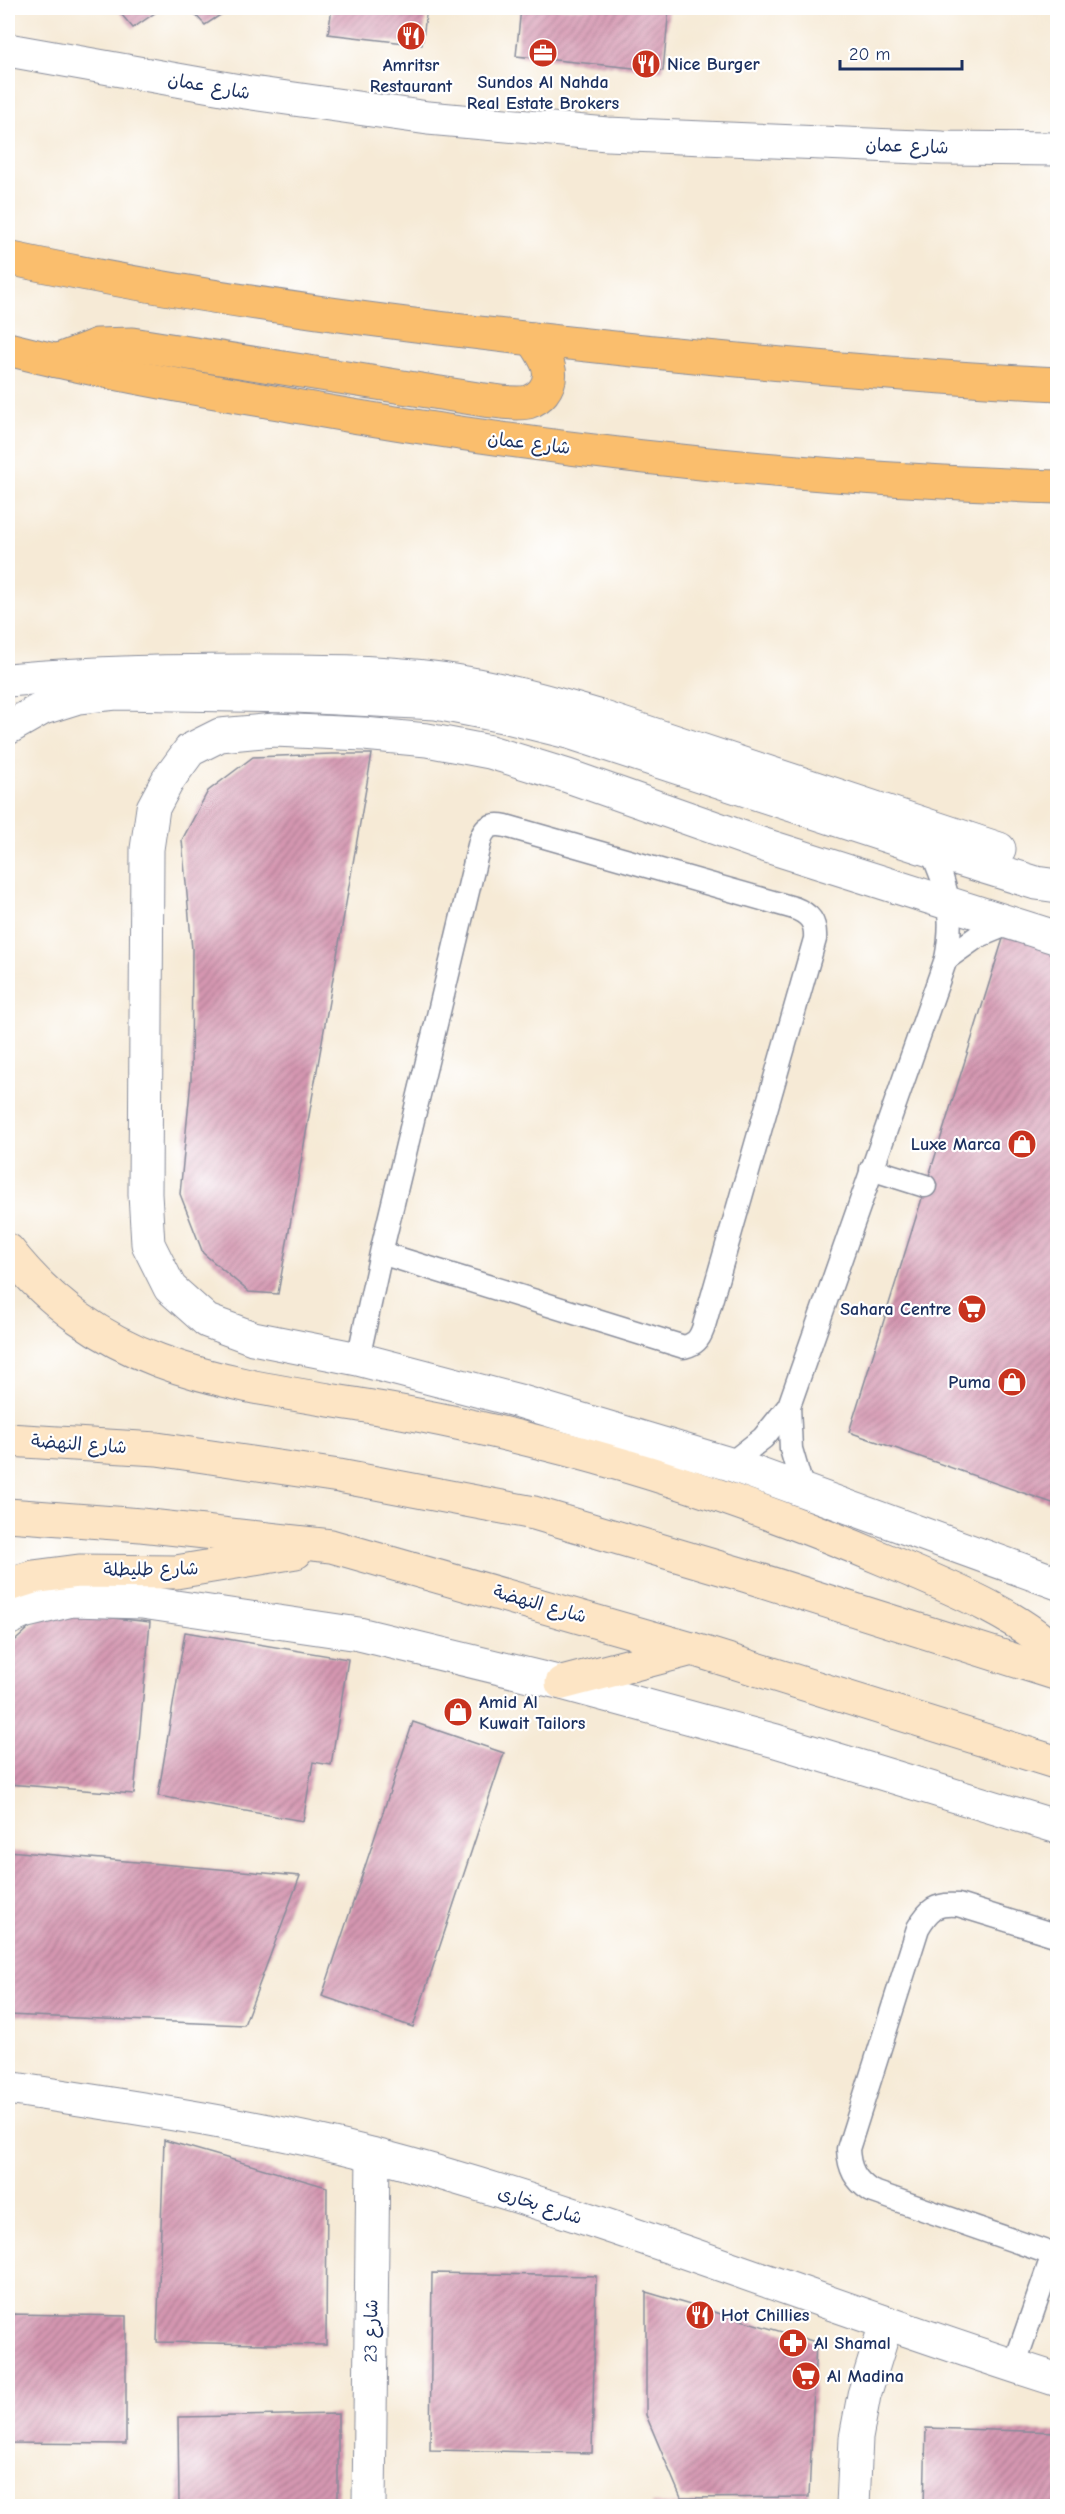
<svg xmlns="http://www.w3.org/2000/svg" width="1065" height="2514" font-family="'Comic Neue','Playpen Sans Arabic',sans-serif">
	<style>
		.building { fill: url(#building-hatch) }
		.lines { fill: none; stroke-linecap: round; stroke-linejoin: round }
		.lane-casing { stroke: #888c9a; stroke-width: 25 }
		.street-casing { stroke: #888c9a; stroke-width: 35 }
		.secondary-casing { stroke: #888c9a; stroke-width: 35 }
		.primary-casing { stroke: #888c9a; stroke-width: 35 }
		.lane { stroke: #fff; stroke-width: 22 }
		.street { stroke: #fff; stroke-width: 33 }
		.secondary { stroke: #fde5c5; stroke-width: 33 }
		.primary { stroke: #fabe6d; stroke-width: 33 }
		.labels { text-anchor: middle; stroke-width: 4.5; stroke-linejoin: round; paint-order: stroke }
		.poi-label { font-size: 18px; font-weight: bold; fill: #1b2f5e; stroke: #fff; text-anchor: start }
		.street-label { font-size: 18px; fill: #1b2f5e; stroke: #fff }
	</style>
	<defs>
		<pattern id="building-hatch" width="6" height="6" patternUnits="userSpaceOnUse" patternTransform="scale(1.5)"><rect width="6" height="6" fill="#d597b1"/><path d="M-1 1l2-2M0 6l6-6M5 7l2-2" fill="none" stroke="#ac7c93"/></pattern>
	</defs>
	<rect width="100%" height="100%" fill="#fff"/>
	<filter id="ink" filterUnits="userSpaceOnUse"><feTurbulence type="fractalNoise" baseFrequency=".0167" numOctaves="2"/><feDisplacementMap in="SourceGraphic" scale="12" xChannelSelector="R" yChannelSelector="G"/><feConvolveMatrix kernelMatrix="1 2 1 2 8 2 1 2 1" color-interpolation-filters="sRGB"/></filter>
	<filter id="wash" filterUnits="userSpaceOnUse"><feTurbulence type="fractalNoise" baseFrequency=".008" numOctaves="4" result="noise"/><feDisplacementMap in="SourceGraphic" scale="24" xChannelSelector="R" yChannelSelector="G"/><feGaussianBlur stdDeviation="1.35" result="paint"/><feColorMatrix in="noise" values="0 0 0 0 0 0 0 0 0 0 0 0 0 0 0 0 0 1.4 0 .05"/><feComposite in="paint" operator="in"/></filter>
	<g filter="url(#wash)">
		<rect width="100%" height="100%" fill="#f6ead6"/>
		<g id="blocks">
			<g class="building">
				<polygon points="116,8 162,8 133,28"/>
				<polygon points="189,8 231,8 205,25"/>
				<polygon points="332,8 427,8 422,45 328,34"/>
				<polygon points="521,8 669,8 663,71 516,56"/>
				<polygon points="332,754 372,754 278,1294 249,1292 203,1253 180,1194 191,1080 192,949 182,840 208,791 253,757"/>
				<polygon points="1007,926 1058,942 1058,1505 849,1432"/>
				<polygon points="48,1611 150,1622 134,1794 8,1784 8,1647"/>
				<polygon points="185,1632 348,1659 331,1765 313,1762 303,1821 158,1796"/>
				<polygon points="413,1722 504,1753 413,2027 322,1996"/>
				<polygon points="8,1851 300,1876 244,2025 8,2015"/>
				<polygon points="164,2140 327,2187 326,2345 157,2342"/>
				<polygon points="432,2273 596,2276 592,2453 430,2450"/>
				<polygon points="646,2292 816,2342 809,2497 681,2498 646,2415"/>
				<polygon points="8,2314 126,2316 126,2444 8,2443"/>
				<polygon points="338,2414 338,2506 179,2506 178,2417"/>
				<polygon points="926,2428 1058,2432 1058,2506 924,2506"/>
				<polygon points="824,2503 824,2506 651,2506 651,2504"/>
			</g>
		</g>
	</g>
	<g filter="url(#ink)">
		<use href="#blocks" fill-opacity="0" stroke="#888c9a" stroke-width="1.5"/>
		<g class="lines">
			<g class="lane-casing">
				<g id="lane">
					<polyline points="946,959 977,937 1011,923"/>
					<polyline points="871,1169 925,1186"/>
					<path d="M358,1359L381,1253L480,841C484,827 492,823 506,826L794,908C810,914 816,922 815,939L703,1329C699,1340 695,1344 684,1347L381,1253"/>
					<polyline points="789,1406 791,1449 803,1490"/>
					<path d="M730,1464L763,1438L789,1406L946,959C954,919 949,886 930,850"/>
					<path d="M1058,1936L958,1905C936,1903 929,1909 918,1928L848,2149C849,2169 855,2180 871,2191L1058,2256"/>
					<polyline points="1014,2366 1053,2254"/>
				</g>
			</g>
			<g class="street-casing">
				<g id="street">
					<polyline points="8,50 245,92 428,118 607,134 943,148 1058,149"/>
					<path d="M8,680C94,672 180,671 266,671C333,671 400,671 466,683C511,691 555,703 598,716L999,849"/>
					<polyline points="8,728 43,708 78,697 116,693 295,696 436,703 503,716 572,733 930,850 1036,883 1058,886"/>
					<polyline points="1058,938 761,844 568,776 490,752 427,740 364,734 274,730 220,735 190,750 168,780 153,808 147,849 145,1194 148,1244 170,1288 207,1321 253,1338 358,1359 519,1401 730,1464 1058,1583"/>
					<polyline points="8,1619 23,1612 72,1600 142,1602 359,1634 562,1683 776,1741 1058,1827"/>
					<path d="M8,2088C130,2107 254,2124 375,2155C606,2216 829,2308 1058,2380"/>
					<polyline points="369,2506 373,2155"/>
					<polyline points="853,2506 856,2438 864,2395 886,2324"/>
				</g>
			</g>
			<g class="secondary-casing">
				<g id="secondary">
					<path d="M8,1250C102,1370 225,1383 366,1406C423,1415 478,1427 534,1441C656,1471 773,1512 888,1561C939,1583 1020,1614 1058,1655"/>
					<polyline points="8,1440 157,1449 339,1476 534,1513 744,1575 1058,1674"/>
					<polyline points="8,1515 141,1525 331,1546 692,1649 1058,1763"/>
					<polyline points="8,1585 33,1577 79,1571 176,1572 296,1552"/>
					<polyline points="562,1683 692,1649"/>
				</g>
			</g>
			<g class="primary-casing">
				<g id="primary">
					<path d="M8,258C214,302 423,328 633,350C775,364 916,377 1058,384"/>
					<path d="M8,349C102,373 199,389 295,406C546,451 802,479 1058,487"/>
					<path d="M56,361L97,345L132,344L484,400C498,401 514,405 528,402C534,400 539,397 543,392C558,373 544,356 533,339"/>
				</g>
			</g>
			<use href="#lane" class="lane"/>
			<use href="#street" class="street"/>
			<use href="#secondary" class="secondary"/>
			<use href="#primary" class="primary"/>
		</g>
	</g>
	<defs>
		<g id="restaurant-disc" transform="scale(1.5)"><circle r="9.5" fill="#c8321e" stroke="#fff"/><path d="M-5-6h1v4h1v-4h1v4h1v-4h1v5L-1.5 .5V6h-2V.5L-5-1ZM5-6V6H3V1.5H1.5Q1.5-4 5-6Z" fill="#fff"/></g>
		<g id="office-disc" transform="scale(1.5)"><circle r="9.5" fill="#c8321e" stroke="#fff"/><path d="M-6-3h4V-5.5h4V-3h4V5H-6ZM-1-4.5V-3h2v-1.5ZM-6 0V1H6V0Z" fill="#fff"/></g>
		<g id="shop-disc" transform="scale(1.5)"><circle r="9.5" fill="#c8321e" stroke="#fff"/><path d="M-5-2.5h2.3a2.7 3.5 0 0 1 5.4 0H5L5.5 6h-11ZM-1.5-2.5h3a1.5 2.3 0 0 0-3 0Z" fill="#fff"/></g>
		<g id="supermarket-disc" transform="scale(1.5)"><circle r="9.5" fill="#c8321e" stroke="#fff"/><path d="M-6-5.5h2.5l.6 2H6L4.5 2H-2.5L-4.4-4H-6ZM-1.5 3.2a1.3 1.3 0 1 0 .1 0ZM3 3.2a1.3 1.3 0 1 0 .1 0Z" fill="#fff"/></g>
		<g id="pharmacy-disc" transform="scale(1.5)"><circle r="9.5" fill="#c8321e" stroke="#fff"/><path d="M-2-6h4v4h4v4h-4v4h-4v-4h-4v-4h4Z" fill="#fff"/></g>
	</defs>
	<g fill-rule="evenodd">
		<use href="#restaurant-disc" x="411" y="36"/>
		<use href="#office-disc" x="543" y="53"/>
		<use href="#restaurant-disc" x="646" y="64"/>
		<use href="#shop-disc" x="1022" y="1144"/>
		<use href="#supermarket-disc" x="972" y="1309"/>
		<use href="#shop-disc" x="1012" y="1382"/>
		<use href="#shop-disc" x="458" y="1712"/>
		<use href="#restaurant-disc" x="700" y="2315"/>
		<use href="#pharmacy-disc" x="793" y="2343"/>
		<use href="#supermarket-disc" x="806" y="2376"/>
	</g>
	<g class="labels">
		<g class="poi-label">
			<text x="667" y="70">Nice Burger</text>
			<text x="411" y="71" text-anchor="middle">Amritsr<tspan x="411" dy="21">Restaurant</tspan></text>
			<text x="543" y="88" text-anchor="middle">Sundos Al Nahda<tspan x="543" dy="21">Real Estate Brokers</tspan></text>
			<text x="1001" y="1150" text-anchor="end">Luxe Marca</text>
			<text x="951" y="1315" text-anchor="end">Sahara Centre</text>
			<text x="991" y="1388" text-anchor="end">Puma</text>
			<text x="479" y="1708">Amid Al<tspan x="479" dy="21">Kuwait Tailors</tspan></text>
			<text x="721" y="2321">Hot Chillies</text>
			<text x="814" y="2349">Al Shamal</text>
			<text x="827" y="2382">Al Madina</text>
		</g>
		<g class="street-label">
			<text transform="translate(209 86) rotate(10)" y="6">شارع عمان</text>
			<text transform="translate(907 146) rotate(2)" y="6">شارع عمان</text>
			<text transform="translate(529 443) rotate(7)" y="6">شارع عمان</text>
			<text transform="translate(79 1444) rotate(4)" y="6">شارع النهضة</text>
			<text transform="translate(151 1569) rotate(-1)" y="6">شارع طليطلة</text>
			<text transform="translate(540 1604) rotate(16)" y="6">شارع النهضة</text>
			<text transform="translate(540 2205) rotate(18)" y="6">شارع بخارى</text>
			<text transform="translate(371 2331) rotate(-89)" y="6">شارع 23</text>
		</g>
	</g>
	<rect width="1065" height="2514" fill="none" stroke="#fff" stroke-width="30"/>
	<path d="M840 60v9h122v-9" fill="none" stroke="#1b2f5e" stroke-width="3"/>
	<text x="849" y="60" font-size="18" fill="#1b2f5e" stroke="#ffffff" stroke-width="4.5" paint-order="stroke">20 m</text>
</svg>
